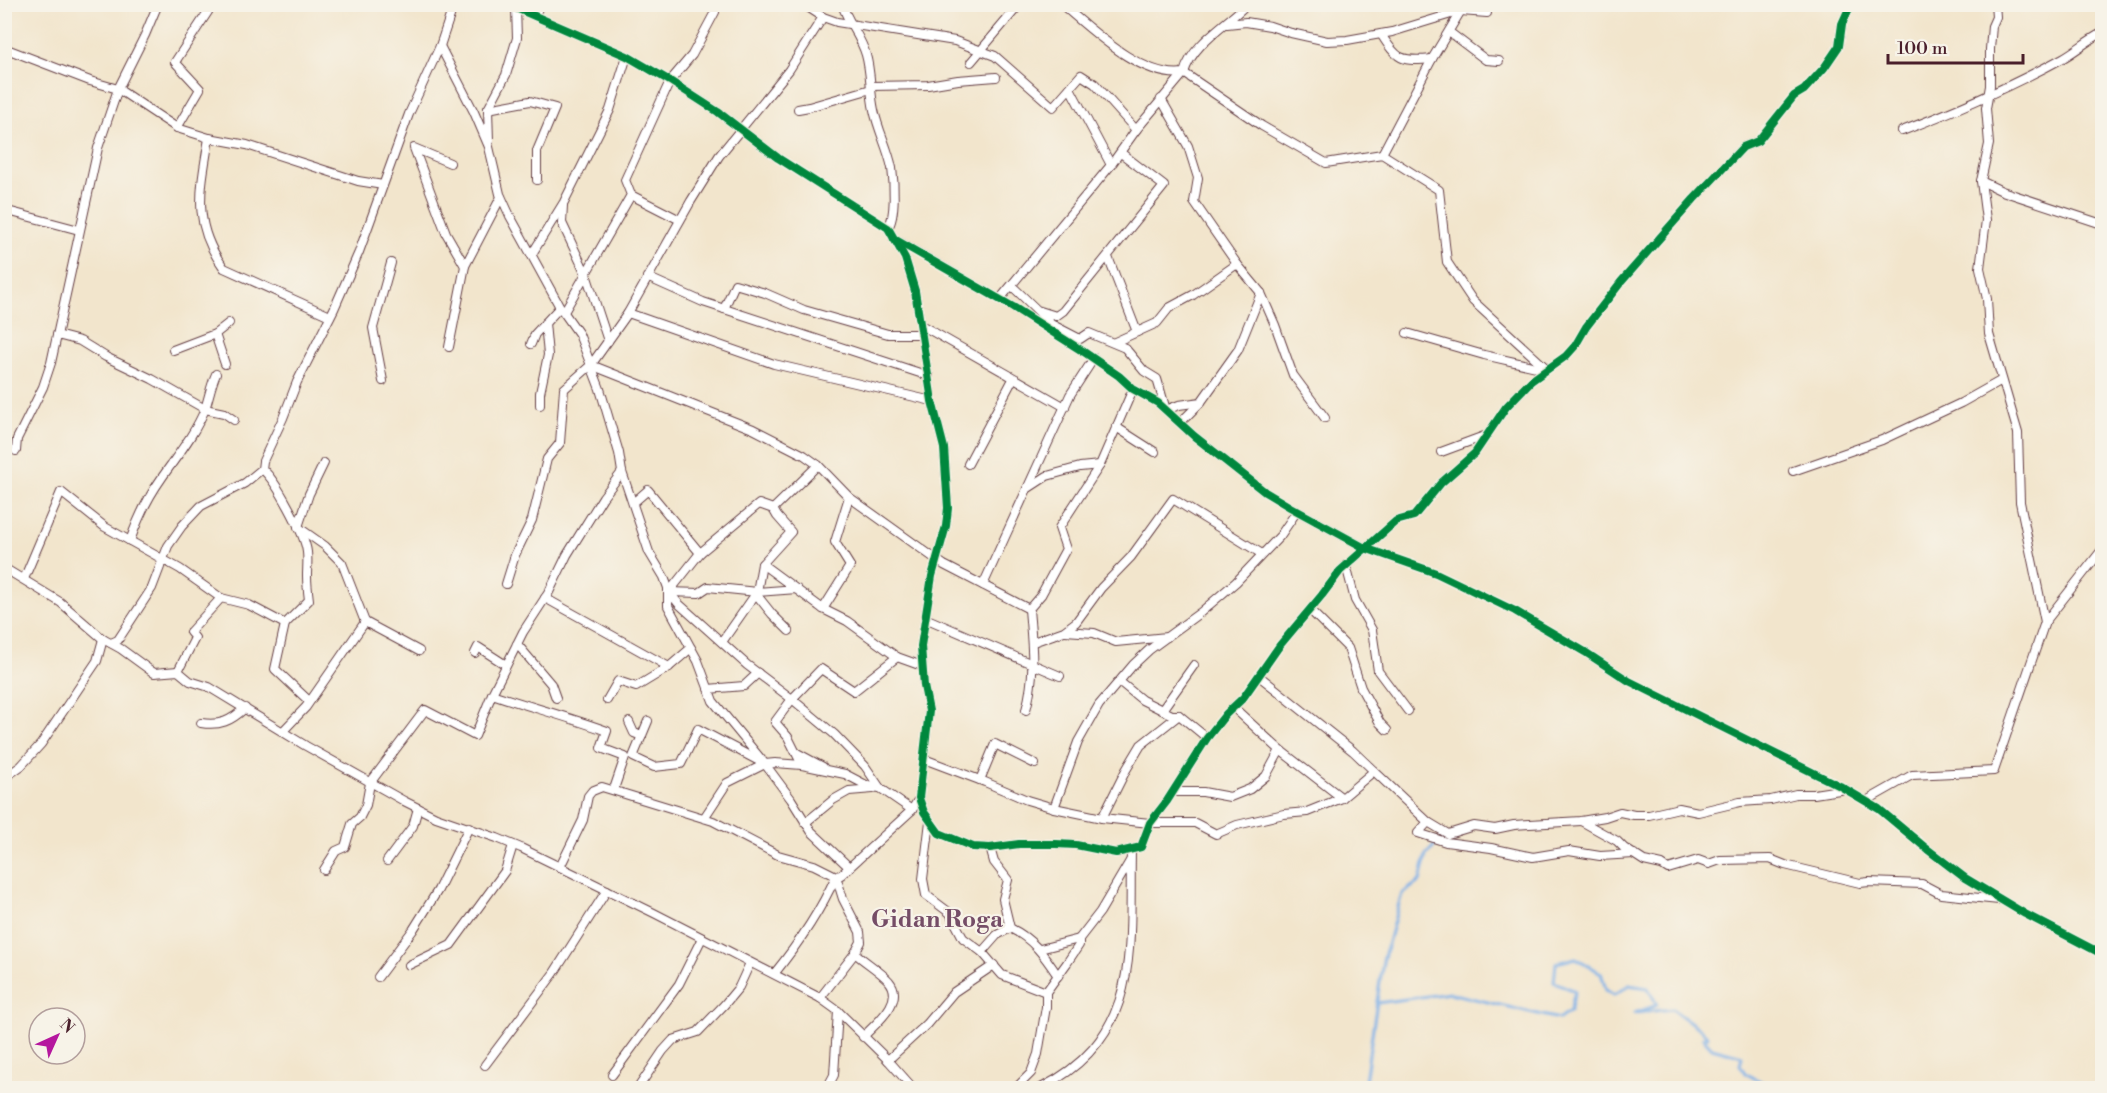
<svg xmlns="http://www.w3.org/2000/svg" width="2107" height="1093" font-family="'Libre Bodoni',serif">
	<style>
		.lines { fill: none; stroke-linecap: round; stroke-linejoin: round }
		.stream { stroke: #7aafe7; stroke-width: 3 }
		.street-casing { stroke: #633d43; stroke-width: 10 }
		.street { stroke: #fff; stroke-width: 8 }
		.cycleway-casing { stroke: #f7f3e8; stroke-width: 11 }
		.cycleway { stroke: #00873e; stroke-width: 8 }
		.labels { text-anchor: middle; stroke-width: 4.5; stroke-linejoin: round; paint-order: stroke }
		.quarter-label { font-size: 24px; font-weight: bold; fill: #754d67; stroke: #f7f3e8 }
	</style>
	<rect width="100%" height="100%" fill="#f7f3e8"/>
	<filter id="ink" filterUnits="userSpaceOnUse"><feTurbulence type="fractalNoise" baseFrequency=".0167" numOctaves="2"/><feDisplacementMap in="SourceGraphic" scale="12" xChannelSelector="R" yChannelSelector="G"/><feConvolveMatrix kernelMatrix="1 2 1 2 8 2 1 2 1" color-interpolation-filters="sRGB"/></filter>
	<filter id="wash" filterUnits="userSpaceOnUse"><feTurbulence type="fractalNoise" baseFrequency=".008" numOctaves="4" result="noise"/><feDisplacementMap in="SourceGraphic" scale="24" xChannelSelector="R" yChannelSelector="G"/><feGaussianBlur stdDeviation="1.35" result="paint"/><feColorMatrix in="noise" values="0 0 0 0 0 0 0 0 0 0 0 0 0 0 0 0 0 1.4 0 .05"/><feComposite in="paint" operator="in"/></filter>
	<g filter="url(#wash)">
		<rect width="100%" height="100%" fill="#f2e5cc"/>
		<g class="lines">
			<g class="stream">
				<polyline points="1377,1003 1450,993 1559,1019 1570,1011 1575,991 1554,982 1556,963 1576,958 1601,973 1606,990 1614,995 1629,985 1648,988 1657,1005 1635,1013 1672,1009 1700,1029 1708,1037 1703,1038 1712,1048 1742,1056 1740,1065 1745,1073 1773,1088"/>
				<polyline points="1364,1088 1383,961 1397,910 1402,894 1420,881 1426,855 1437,843"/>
			</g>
		</g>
	</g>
	<g filter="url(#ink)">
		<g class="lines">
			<g class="street-casing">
				<g id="street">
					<polyline points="507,4 627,56 670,81 718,112 778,158 888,228 905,258 915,291 932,401 944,448 948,508 946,526 932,576 921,646 924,686 929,711 919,798 924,812 939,833 973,847 990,848 1019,844 1056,844 1076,845 1116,853 1141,847 1150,823 1167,801 1207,738 1226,714 1243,698 1280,645 1322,595 1340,571 1396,521 1414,516 1441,483 1475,453 1506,407 1531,381 1566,356 1575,346 1586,327 1621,282 1694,199 1743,147 1758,141 1794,96 1804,90 1824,68 1839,46 1842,24 1851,4"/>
					<polyline points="803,4 823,17 837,22 955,41 995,56 1053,107 1081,75 1095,84 1136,130 1111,165 1000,299"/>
					<path d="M842,4C848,23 861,37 866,55C871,72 870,92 874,110C878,130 888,148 892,168C894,182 896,216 888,228"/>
					<path d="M1061,4C1092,30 1142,79 1184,73C1192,44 1226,25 1247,4"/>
					<polyline points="1451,4 1461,11"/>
					<polyline points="1995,4 1996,17 1992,26 1990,49 1990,86 1986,108 1989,144 1981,181 2002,191 2102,224"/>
					<polyline points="535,15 540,4"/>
					<polyline points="1227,24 1246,22 1270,26 1291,33 1327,41 1347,40 1392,32 1461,11 1487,13"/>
					<polyline points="1449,32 1486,60 1499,61"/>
					<path d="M1381,34C1397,60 1402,62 1432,59"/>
					<polyline points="440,46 474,112 489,147 500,194 510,216 560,307 579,334 600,389 619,453 622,472 649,552 664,577 668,588 668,606 698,661 713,701 765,764 791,799 811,831 849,867"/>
					<polyline points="4,48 90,81 118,89 177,128 209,138 247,145 358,181 383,185"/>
					<polyline points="971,62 1020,4"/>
					<polyline points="871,86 928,85 958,80 996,77"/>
					<polyline points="1070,88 1111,165"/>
					<polyline points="1161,99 1188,146 1198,178 1194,202 1237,264 1261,293 1275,325 1293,375 1325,418"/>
					<polyline points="488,109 506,75 517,38 516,8"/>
					<polyline points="798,109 809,107 871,89"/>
					<polyline points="177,128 200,89 175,62 213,4"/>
					<polyline points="1136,130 1184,73 1262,126 1326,163 1382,154 1439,190 1447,262 1473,301 1547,369"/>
					<path d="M1902,131C1957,110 2012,86 2063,58C2077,50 2088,40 2102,33"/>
					<path d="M209,138C201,189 191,223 224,268L330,316"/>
					<polyline points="489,141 488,109 530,101 555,108 537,151 537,180"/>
					<polyline points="1382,154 1432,59 1465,4"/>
					<polyline points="631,195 680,220"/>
					<polyline points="563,205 562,223 586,274 608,341"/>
					<polyline points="4,210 79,230"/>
					<polyline points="893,238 1013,307 1084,352 1119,376 1133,389 1158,403 1194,436 1265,492 1290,507 1365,548 1436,573 1515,611 1585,652 1629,681 1840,786 1879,809 1927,849 1965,878 2025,914 2102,954"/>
					<polyline points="532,254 564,202 610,110 627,56"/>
					<polyline points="1108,257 1137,332"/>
					<polyline points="465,266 501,197"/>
					<polyline points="647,277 703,302 929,376"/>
					<polyline points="1012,286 1037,310 1056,316 1063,311 1164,186 1121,153"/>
					<polyline points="724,309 735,284 765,293 804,310 888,334 922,334"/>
					<polyline points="1038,311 1051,324 1080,339 1089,333 1125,348 1144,371 1157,379 1166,410 1179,405 1201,402"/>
					<polyline points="564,312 631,195 625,180 670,81 692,55 715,12"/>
					<polyline points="628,313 774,364 932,401"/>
					<polyline points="921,325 1065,407"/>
					<polyline points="1407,333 1484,355 1545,369"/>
					<polyline points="215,334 225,364"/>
					<polyline points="57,335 80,341 106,357 152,379 205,409 224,413 234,420"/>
					<polyline points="1115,342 1157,323 1169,308 1193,295 1237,264"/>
					<polyline points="531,344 535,334 560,307"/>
					<polyline points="449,347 465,266 446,233 414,148 450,163"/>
					<polyline points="173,350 215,334 229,323"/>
					<polyline points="591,365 753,429 804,455 818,465 849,497 944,565 1029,609"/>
					<polyline points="383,381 373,328 391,263"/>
					<polyline points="540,405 540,393 548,355 545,323"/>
					<polyline points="1180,423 1201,402 1238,350 1261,293"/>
					<polyline points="1116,427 1155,452"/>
					<polyline points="16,451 17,439 43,387 51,363 98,148 118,89 145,35 158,4"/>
					<polyline points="1441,452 1487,435"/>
					<polyline points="324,463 309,494 298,527 325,546 342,563 365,622"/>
					<polyline points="968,464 1013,379"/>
					<path d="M262,469C276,480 305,534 307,552C308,560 307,568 307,576C307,584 308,592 309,600L285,624"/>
					<polyline points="1793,471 1882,440 1961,403 2002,380"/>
					<polyline points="1027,489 1047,476 1080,467 1100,465"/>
					<polyline points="633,503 648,490 700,553"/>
					<path d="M130,541C137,521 149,496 161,479C176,457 195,434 205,409C209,397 211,385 216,374"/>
					<polyline points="762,564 823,609 847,621 897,657 922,666"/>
					<polyline points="1346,565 1355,600 1372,630 1378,671 1408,711"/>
					<polyline points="4,568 60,602 103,639 121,649 154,673 178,671 190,681 209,687 306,746 404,801 436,817 497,838 521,848 654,913 820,998 838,1011 888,1060 913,1088"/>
					<polyline points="24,579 61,492 105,527 180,569 221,598"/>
					<polyline points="506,584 515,555 532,520 547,459 560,443 564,389 591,365 628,313 691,201 719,156 789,70 823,17"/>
					<polyline points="983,585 1070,395 1094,358"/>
					<polyline points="669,592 679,604 747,665 792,699 834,734 865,766 880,788 912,810"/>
					<polyline points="669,592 700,553 759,504 773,509"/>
					<polyline points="669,592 699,593 708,587 757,592 797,589"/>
					<polyline points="756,594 772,614 789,631"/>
					<polyline points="545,598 669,667"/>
					<polyline points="823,609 850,566 835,542 849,497"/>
					<polyline points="1310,610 1348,648 1361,688 1380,723 1387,730"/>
					<polyline points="925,618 1060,676"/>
					<polyline points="2045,622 2101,551 2102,552"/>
					<polyline points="1065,631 1094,633 1116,642 1167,637"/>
					<polyline points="722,642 757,592 762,564 791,532 777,516 773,509 818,465"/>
					<polyline points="1033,642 1064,631 1076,622 1101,588 1131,557 1173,499 1262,554"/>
					<polyline points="111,643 118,640 152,588 168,546 182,526 201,506 245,483 262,469 263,461 283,418 297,382 334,309 359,252 409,114 440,46 454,4"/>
					<polyline points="517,644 551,684 556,698"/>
					<polyline points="475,653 478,647 506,665"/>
					<polyline points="178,671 195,638 190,632 221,598 249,605 285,624 275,669 309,701"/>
					<polyline points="1259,676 1353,751 1374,771"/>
					<polyline points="1120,682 1142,700 1172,715 1179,715 1207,738"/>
					<polyline points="708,689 744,686 758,673"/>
					<path d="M492,694C530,707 569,717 607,731L601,748L625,757L614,789"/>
					<polyline points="607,700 618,681 636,687 669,667 691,648"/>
					<path d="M1026,710C1036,673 1032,646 1029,609L1041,595L1066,549L1059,528L1100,465L1133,389"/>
					<polyline points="1162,710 1194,665"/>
					<polyline points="648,721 633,757 654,767 681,764 698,729 761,762"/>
					<polyline points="629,722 634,733 642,736"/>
					<path d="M201,723C220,726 231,721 245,708"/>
					<polyline points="283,731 306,707 365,622 419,651"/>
					<polyline points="1280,750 1342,798"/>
					<polyline points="797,753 823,767"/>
					<polyline points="924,759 985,782 1027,800 1054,808 1102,818 1150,823 1195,823 1216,834 1237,825 1284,814 1307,812 1342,798 1374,771 1428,822"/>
					<polyline points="802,765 788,737 775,722 792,699 821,669 854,691 897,657"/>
					<polyline points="4,778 21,766 41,744 97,661 103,639"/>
					<polyline points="980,780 995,744 1035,764"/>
					<polyline points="1173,792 1203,792 1230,797 1250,789 1266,776 1280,750 1233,707"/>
					<polyline points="1866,801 1912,775 1994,771 2045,622 2020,502 2018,433 1989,334 1987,299 1980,268 1986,220 1981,181"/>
					<polyline points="1054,808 1078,742 1099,705 1133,665 1149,650 1201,612 1236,582 1280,536 1297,511"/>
					<polyline points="704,818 727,783 765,764 775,763 802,765 845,774 868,786 880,788"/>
					<polyline points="1102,818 1126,770 1141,745 1179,715"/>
					<polyline points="930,821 923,879 926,895 950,913 963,938 982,952 1002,975 1046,992"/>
					<polyline points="1581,821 1617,841 1624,848 1644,861 1662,865 1668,869 1698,860 1709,864 1720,860 1770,859 1785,865 1860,883 1869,882 1922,884 1941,894 1999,900"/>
					<polyline points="805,823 833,800 849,791 873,789"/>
					<path d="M990,848L994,862L1008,880L1003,899L1010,928C1033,939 1044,955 1058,976"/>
					<polyline points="1634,854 1600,856 1569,851 1533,857 1491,848 1446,842 1418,833 1428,822 1448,834 1474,826 1495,829 1514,825 1581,821 1605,817 1620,812 1634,815 1649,815 1679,808 1698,812 1740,802 1771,800 1796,794 1814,794 1846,789"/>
					<polyline points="387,861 413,826 418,808"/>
					<path d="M560,867L583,820L588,796L592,791L602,787L713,821L778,855L814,865L836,876L843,899L860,932L861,942L855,953C866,963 879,970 889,981C906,1001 875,1024 863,1037"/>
					<polyline points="324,870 336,851 345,847 352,824 360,817 366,805 370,783 425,710 475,736 492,694 523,632 549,592 567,555 603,497 622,472"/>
					<polyline points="1040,949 1079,939"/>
					<polyline points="982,952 997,935 1010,928"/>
					<polyline points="409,965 451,945 505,871 513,845"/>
					<path d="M774,974C799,943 820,912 836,876L841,875L912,810L919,798"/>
					<polyline points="378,977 413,930 438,890 469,827"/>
					<polyline points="820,998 855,953"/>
					<polyline points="888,1060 927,1024 954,992 994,965"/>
					<polyline points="485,1065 554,973 607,890"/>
					<polyline points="612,1075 679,984 702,938"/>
					<polyline points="638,1088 663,1051 673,1040 698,1032 724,1005 739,987 750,963"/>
					<polyline points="827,1088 834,1075 838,1011"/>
					<polyline points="1016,1088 1031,1073 1038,1054 1046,1007 1046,992 1067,963 1079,945 1079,939 1100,912 1130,861"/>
					<path d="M1041,1088C1143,1036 1129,948 1131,850"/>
				</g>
			</g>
			<use href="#street" class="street"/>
			<g class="cycleway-casing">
				<g id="cycleway">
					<polyline points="507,4 627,56 670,81 718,112 778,158 888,228 905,258 915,291 932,401 944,448 948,508 946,526 932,576 921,646 924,686 929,711 919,798 924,812 939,833 973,847 990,848 1019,844 1056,844 1076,845 1116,853 1141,847 1150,823 1167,801 1207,738 1226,714 1243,698 1280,645 1322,595 1340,571 1396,521 1414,516 1441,483 1475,453 1506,407 1531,381 1566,356 1575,346 1586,327 1621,282 1694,199 1743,147 1758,141 1794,96 1804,90 1824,68 1839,46 1842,24 1851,4"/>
					<polyline points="894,239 1013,307 1084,352 1119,376 1133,389 1158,403 1194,436 1265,492 1290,507 1365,548 1436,573 1515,611 1585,652 1629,681 1840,786 1879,809 1927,849 1965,878 2025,914 2102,954"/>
				</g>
			</g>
			<use href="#cycleway" class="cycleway"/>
		</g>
	</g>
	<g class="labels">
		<g class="quarter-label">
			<text x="937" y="927">Gidan Roga</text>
		</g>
	</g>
	<rect width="2107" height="1093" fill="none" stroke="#f7f3e8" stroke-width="24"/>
	<g transform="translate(57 1036) rotate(45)"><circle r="28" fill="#f7f3e8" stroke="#b29e9c" stroke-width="1.5"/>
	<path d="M0-4.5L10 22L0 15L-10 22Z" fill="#b5179e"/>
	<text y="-9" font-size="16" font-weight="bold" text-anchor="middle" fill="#4a1f2b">N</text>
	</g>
	<path d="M1888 54v9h135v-9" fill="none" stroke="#4a1f2b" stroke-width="3"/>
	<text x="1897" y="54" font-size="18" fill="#4a1f2b" stroke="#f7f3e8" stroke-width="4.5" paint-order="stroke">100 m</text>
</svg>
